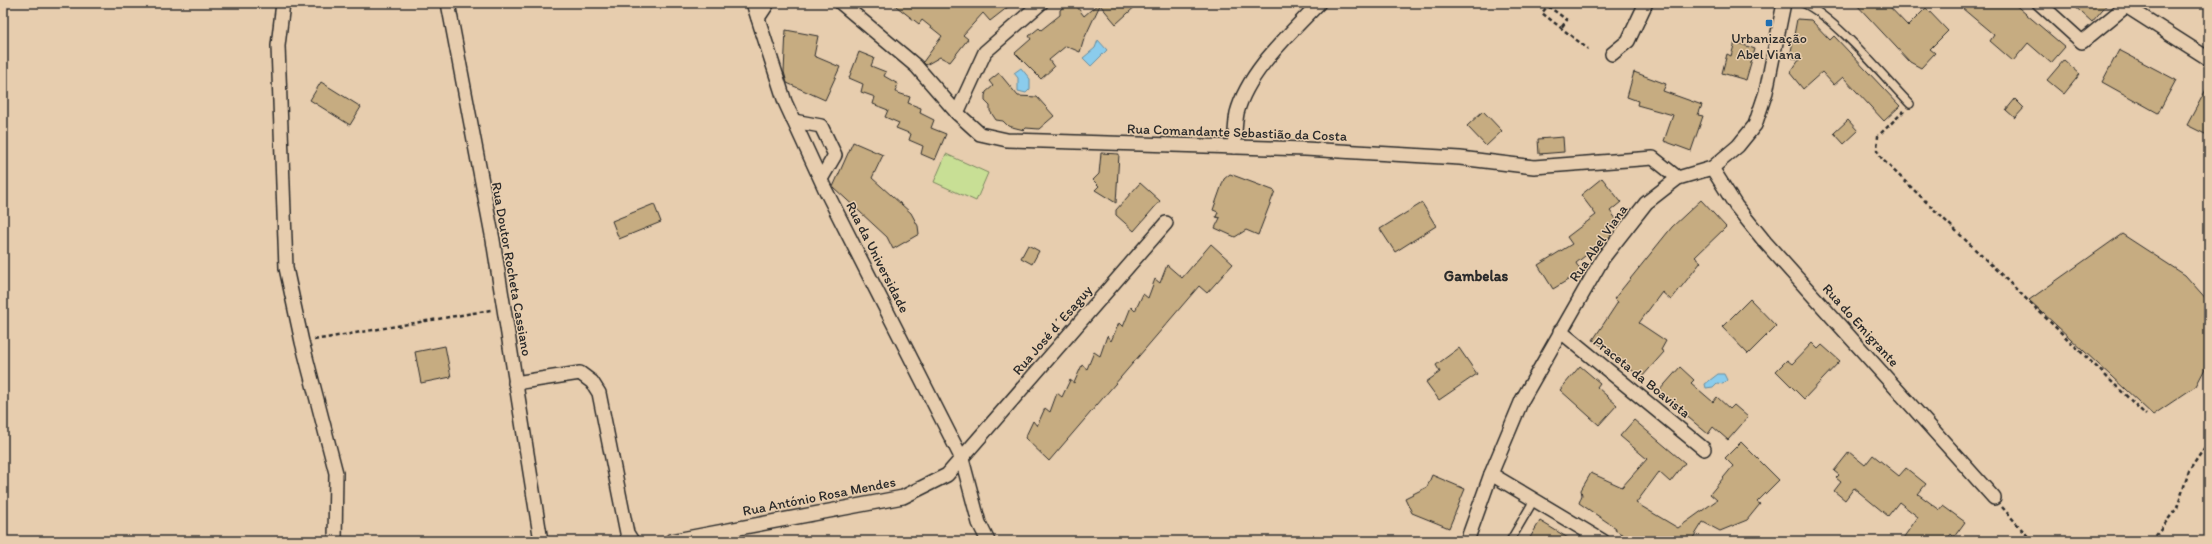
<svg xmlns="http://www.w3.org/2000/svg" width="2212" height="544" font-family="Itim,sans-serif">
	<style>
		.green { fill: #c8df95; stroke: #7a8560 }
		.water { fill: #8bccec; stroke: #658c9f }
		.building { fill: #c6ac81; stroke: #2b2b2b }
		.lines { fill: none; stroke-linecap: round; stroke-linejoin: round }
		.lane-casing { stroke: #2b2b2b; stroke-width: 10 }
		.street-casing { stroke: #2b2b2b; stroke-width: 16 }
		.path { stroke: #2b2b2b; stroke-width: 2.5; stroke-dasharray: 4 3; stroke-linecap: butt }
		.lane { stroke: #e7cdae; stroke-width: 7 }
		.street { stroke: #e7cdae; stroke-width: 13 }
		.poi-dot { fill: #1f6fb2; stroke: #e7cdae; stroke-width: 1.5 }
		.labels { text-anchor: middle; stroke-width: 3; stroke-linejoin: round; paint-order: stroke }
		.poi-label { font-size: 14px; fill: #2b2b2b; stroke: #e7cdae }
		.street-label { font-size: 14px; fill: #2b2b2b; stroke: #e7cdae }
		.neighbourhood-label { font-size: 15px; font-weight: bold; fill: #2b2b2b; stroke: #e7cdae }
	</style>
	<rect width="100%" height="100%" fill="#e7cdae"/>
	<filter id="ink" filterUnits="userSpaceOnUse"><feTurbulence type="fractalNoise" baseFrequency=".025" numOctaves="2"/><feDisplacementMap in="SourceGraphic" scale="8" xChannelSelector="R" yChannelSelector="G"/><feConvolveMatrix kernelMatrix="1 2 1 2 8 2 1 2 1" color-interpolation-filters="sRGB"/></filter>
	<g filter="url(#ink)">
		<polygon class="green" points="946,154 988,173 976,201 934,182"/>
		<g class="water">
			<polygon points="1098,40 1107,50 1091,66 1083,58 1095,48"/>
			<polygon points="1021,68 1030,79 1030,89 1026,93 1018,91 1018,78 1014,73"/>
			<polygon points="1718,374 1724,374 1727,380 1723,384 1717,383 1713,387 1706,388 1705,384"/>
		</g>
		<g class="building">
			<polygon points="892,3 1013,3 990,21 983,13 963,35 968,39 950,62 940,57 926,65 923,62 942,36 922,20 919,24"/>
			<polygon points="1074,3 1084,16 1099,3 1139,3 1116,24 1100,5 1084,39 1080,52 1066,46 1049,60 1054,67 1041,79 1015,53 1031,39 1029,36 1039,28 1041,30 1060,15 1060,10 1067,4 1069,6"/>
			<polygon points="1855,3 1886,3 1908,26 1926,8 1948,31 1930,49 1935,53 1921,68 1910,62"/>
			<polygon points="1956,3 2013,3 2065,47 2051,63 2028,43 2013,61 1990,41 1994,35"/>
			<polygon points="2071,3 2108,3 2092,22"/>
			<polygon points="1797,19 1811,20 1830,40 1834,36 1900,106 1884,121 1843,77 1834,85 1822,72 1803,89 1790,73 1799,60 1790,57"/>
			<polygon points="786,30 818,36 814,56 840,67 825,100 787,83 784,72"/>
			<polygon points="1735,42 1755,49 1746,80 1722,73 1727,54 1731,56"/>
			<polygon points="2119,50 2176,80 2158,113 2102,82"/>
			<polygon points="859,52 874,58 871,66 886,72 884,76 898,84 895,92 910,97 908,103 921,108 920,113 934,120 931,128 946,134 935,160 921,154 923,146 909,140 911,134 896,128 899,123 885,117 888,110 873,104 875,97 861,92 863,84 849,78"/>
			<polygon points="2064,60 2080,74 2064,94 2047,80"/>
			<polygon points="1634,72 1666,84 1663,91 1702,105 1698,115 1703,116 1691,151 1664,141 1673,115 1637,105 1638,101 1627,97"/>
			<polygon points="999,73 1018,96 1037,97 1054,116 1039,129 1026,128 1024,130 1008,126 1003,121 996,120 990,111 990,106 985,101 985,96 986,92 993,86 989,81"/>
			<polygon points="321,82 361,107 350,125 310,100"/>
			<polygon points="2209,84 2209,136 2187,125"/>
			<polygon points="2015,99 2024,108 2015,118 2006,110"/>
			<polygon points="1483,111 1502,131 1486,146 1467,126"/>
			<polygon points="1848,120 1858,131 1844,144 1834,133"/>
			<polygon points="1563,137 1564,152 1539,154 1538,139"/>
			<polygon points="853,142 883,155 872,178 911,213 918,226 919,234 893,249 887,237 833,187"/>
			<polygon points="1101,153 1119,154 1116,203 1095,190 1099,186 1093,180 1099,174"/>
			<polygon points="1230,174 1275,191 1258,235 1246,230 1235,237 1215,228 1220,218 1216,217 1218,212 1213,210 1224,179"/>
			<polygon points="1602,178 1621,202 1610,211 1617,220 1606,228 1611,235 1600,249 1598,246 1576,263 1581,272 1553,289 1538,265 1572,244 1567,237 1596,215 1581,195"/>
			<polygon points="1140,183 1160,201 1134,231 1116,215 1116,210"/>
			<polygon points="1701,200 1726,227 1695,257 1701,262 1671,300 1662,292 1639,323 1666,341 1661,350 1664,352 1642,377 1618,361 1620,358 1593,340 1618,302 1614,299 1672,227"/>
			<polygon points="1422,203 1436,226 1395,252 1380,229"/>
			<polygon points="654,204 661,222 619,239 612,221"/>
			<polygon points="2122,234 2185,275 2209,302 2209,361 2196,386 2153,415 2029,300"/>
			<polygon points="1211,244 1233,264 1207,293 1199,286 1049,461 1025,438 1033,421 1037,426 1045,408 1050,412 1057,393 1062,397 1070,380 1074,383 1082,365 1087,369 1094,352 1100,356 1107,336 1111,341 1119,323 1123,327 1131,307 1135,311 1143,294 1148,298 1155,279 1160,283 1167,265 1182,278"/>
			<polygon points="1028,245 1039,251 1032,264 1021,258"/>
			<polygon points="1750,299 1776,326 1748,354 1722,327"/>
			<polygon points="1812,343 1818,349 1822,345 1840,361 1804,399 1776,371 1787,360 1792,364"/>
			<polygon points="445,346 451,377 421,383 415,352"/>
			<polygon points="1459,348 1477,374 1439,400 1426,382 1440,372 1436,365"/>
			<polygon points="1580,366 1600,383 1597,387 1617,405 1599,425 1560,390"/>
			<polygon points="1680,367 1694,380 1691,383 1713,402 1717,397 1730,409 1734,405 1748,417 1728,440 1713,427 1708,434 1658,392"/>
			<polygon points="1634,420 1685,463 1670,482 1659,472 1636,503 1678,528 1717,500 1710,494 1733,466 1725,458 1741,442 1779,480 1757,502 1760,504 1747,520 1720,531 1703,522 1693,538 1697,541 1633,541 1615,530 1616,528 1579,503 1582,495 1581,490 1591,473 1622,487 1647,459 1620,436"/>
			<polygon points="1849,452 1865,465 1873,455 1899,476 1906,468 1926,484 1918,494 1940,510 1943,506 1965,522 1954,537 1951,534 1946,541 1901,541 1918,517 1899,502 1888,516 1854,488 1845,500 1834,491 1841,482 1836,478 1839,475 1834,471"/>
			<polygon points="1432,475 1465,489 1449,528 1412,513 1405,498 1427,487"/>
			<polygon points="1540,521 1573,541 1528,541"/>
		</g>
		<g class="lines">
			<g class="lane-casing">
				<g id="lane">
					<path d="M1803,3C1837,19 1883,76 1910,104"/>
					<polyline points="1510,541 1534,500"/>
				</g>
			</g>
			<g class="street-casing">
				<g id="street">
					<polyline points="283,3 278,46 286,268 302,342 336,473 335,541"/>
					<polyline points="448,3 493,240 541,541"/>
					<polyline points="753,3 785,102 825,189 962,459 979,523 988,541"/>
					<polyline points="841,3 916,66 957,113 980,134 1007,140 1305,149 1460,158 1534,167 1653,158 1678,178"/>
					<polyline points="2039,3 2082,42 2126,6 2209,59"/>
					<polyline points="758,18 768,3"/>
					<polyline points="1612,54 1628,41 1646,3"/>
					<polyline points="957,113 985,52 1041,3"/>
					<polyline points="794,121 821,126 835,155 821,179"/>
					<path d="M1234,147C1235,136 1235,124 1237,113C1248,71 1290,34 1319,3"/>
					<polyline points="1712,168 1736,206 1765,242 1994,498"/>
					<polyline points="1560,331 1704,449"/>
					<polyline points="515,383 580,373 592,382 599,393 627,533 632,541"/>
					<polyline points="1491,474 1603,541"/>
					<polyline points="671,541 903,497 947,475 1166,223"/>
					<polyline points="1467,541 1491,474 1522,400 1603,258 1646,203 1678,178 1712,168 1738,146 1755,125 1766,92 1784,3"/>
				</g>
			</g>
			<g class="path">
				<polyline points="1550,3 1542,13 1588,49"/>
				<polyline points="1548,6 1567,20 1561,28"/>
				<polyline points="1904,111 1878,136 1877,150 1882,159 2146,415"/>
				<polyline points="314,340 491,310"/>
				<polyline points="2002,507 2032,541"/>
				<polyline points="2151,541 2177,508 2189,471 2209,441"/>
			</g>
			<use href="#lane" class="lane"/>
			<use href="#street" class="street"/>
		</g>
	</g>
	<rect class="poi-dot" x="1765" y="19" width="8" height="8" rx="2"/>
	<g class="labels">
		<g class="poi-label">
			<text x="1769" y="43">Urbanização<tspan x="1769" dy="16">Abel Viana</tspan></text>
		</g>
		<g class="street-label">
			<text transform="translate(1237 132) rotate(2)" y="5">Rua Comandante Sebastião da Costa</text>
			<text transform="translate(1598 243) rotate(-55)" y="5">Rua Abel Viana</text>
			<text transform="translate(878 257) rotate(63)" y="5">Rua da Universidade</text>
			<text transform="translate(512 269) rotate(80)" y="5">Rua Doutor Rocheta Cassiano</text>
			<text transform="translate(1861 325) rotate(48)" y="5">Rua do Emigrante</text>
			<text transform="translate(1052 330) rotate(-49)" y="5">Rua José d´Esaguy</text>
			<text transform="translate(1642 377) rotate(39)" y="5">Praceta da Boavista</text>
			<text transform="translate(819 496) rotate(-11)" y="5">Rua António Rosa Mendes</text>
		</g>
		<g class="neighbourhood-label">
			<text x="1476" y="281">Gambelas</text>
		</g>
	</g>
	<rect width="2212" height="544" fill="none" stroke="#e7cdae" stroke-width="16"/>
	<rect x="8" y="8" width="2196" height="528" fill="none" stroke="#2b2b2b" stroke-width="1.5" filter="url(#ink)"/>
</svg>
